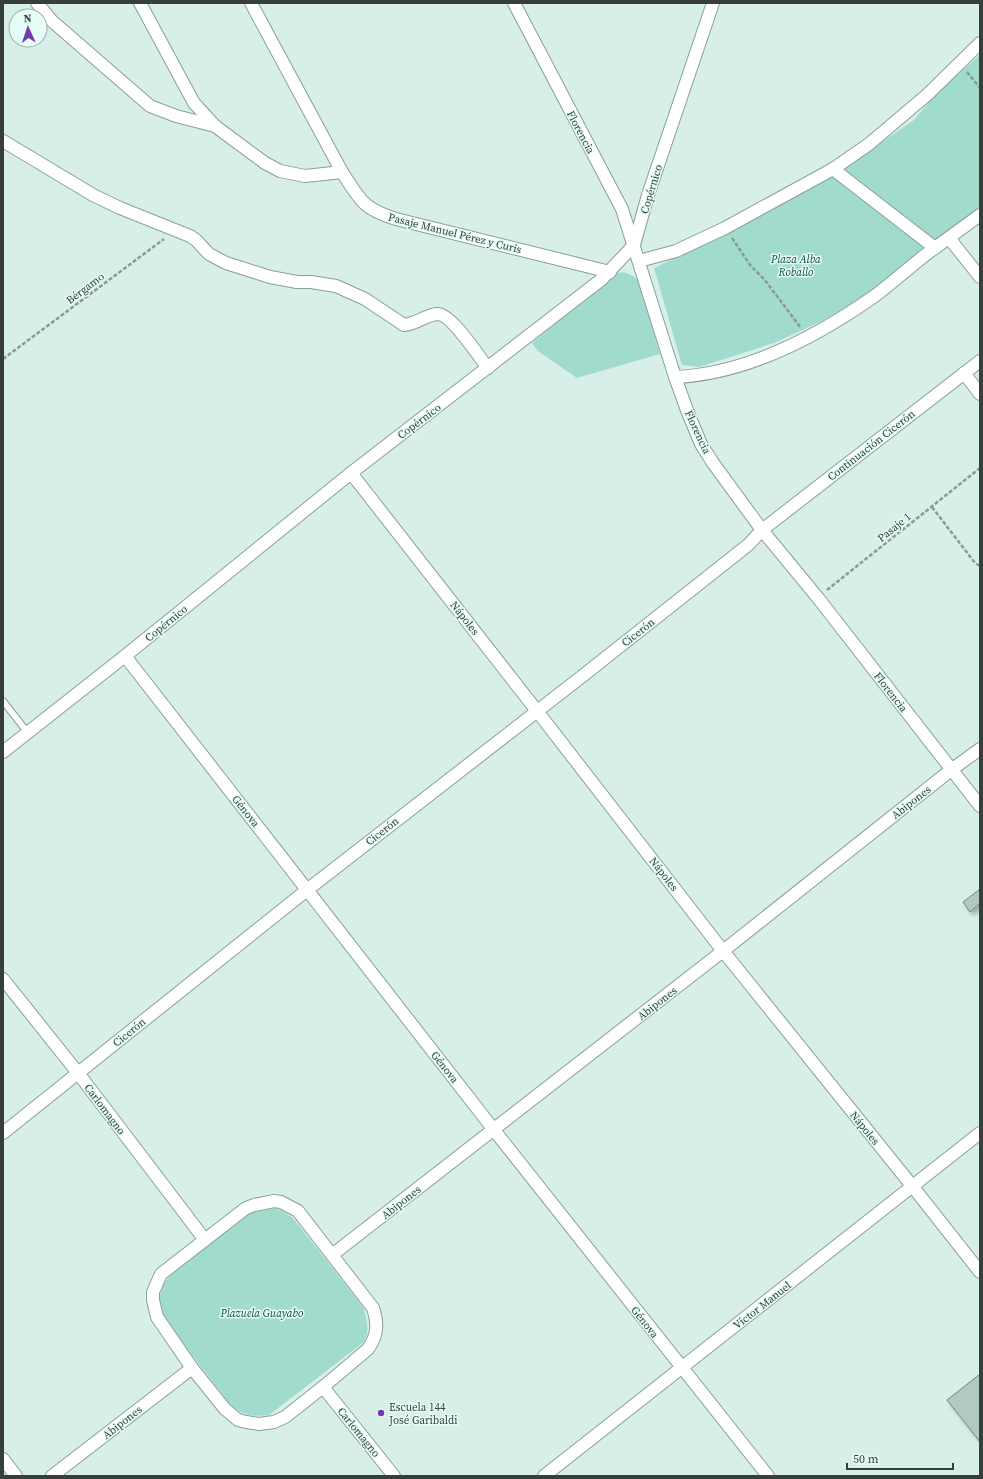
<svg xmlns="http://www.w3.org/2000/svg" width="983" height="1479" font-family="'Source Serif 4',serif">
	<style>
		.green { fill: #a0dbcd }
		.building { fill: #b2c9c3; stroke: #718580; filter: url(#shadow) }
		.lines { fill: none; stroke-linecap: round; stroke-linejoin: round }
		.service-casing { stroke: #8a9f9a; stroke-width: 8 }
		.minor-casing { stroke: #8a9f9a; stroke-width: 14 }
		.path { stroke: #8a9a96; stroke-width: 2.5; stroke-dasharray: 4 2; stroke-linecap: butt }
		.service { stroke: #fff; stroke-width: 6 }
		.minor { stroke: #fff; stroke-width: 12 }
		.poi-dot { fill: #7339af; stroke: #e6fdf7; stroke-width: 1.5 }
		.labels { text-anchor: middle; stroke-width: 3; stroke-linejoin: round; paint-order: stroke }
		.street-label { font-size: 11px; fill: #363f3c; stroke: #e6fdf7 }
		.park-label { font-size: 11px; font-style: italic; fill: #124a40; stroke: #e6fdf7 }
		.poi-label { font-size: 11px; fill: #363f3c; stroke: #e6fdf7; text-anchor: start }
	</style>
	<defs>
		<filter id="shadow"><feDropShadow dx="3.5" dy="3.5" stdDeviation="2" flood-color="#0004"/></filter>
	</defs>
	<rect width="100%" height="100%" fill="#d8efe9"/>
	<g class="green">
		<polygon points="980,55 980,207 944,236 866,295 822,321 774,343 699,367 682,365 654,268 713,240 827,180 914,120 938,91"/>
		<polygon points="624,272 633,276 639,281 660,354 577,378 538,351 532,343 580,303 613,274"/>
		<path d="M273,1207L282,1211L293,1218L363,1307C367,1319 370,1330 364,1342L269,1415C252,1417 243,1416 230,1404L161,1315C158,1303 159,1293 165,1282C172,1272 186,1263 195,1256C213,1241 231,1223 252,1212C258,1209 265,1208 273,1207Z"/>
	</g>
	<g class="building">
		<polygon points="980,889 980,903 970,912 963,902"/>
		<polygon points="980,1374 980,1442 947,1400"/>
	</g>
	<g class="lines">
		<g class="service-casing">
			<polyline id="service" points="3,701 28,733"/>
		</g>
		<g class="minor-casing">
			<g id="minor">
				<polyline points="37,3 52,21 150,106 176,116 215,126 265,163 280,171 305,176 342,172"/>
				<polyline points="140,3 194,103 215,126"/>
				<path d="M251,3L342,172C360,200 363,209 396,219L610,272"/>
				<polyline points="514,3 622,209 675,377 688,413 701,444 713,463 762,530 818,598 980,806"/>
				<path d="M3,141L93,195L120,208L190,236L196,240L209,254L226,263L270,277L297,282H311L336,286L365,299L404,325C416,324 426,315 437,314C451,313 479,357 488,368"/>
				<polyline points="833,169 935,248"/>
				<polyline points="949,238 980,277"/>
				<polyline points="639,261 676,251 725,228 833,169 869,144 928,94 980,43"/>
				<polyline points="964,373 980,394"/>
				<path d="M675,377C747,374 818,336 876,295C896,280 915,262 936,247C950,237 965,226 980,215"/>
				<polyline points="351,473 537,711 723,951 913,1187 980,1272"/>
				<polyline points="125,656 494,1130 768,1476"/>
				<polyline points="3,752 125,656 351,473 602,279 634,245 648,195 713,3"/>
				<polyline points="3,979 78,1073 205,1240"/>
				<polyline points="3,1133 307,890 585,674 748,545 762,530 980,361"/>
				<path d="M274,1201L281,1202L298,1211L373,1308C378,1323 378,1335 368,1349L323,1387L285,1417L274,1422L259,1424L246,1422L238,1420L225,1409L192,1368L157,1317L153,1300V1292L161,1274L246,1208L254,1205Z"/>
				<polyline points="332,1255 723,951 951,770 980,749"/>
				<polyline points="323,1387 394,1476"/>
				<polyline points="3,1459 16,1476"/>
				<polyline points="52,1476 192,1368"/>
				<polyline points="544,1476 980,1133"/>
			</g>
		</g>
		<g class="path">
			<polyline points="967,72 980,88"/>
			<polyline points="732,238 750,265 764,279 801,328"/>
			<polyline points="3,359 164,239"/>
			<polyline points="932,507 975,563 980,566"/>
			<polyline points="827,590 980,468"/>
		</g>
		<use href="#service" class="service"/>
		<use href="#minor" class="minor"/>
	</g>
	<circle class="poi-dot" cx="381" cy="1413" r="4"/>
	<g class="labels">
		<g class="street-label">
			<text transform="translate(581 132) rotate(62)" y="4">Florencia</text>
			<text transform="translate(651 189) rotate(-73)" y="4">Copérnico</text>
			<text transform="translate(455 233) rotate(14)" y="4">Pasaje Manuel Pérez y Curis</text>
			<text transform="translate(85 288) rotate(-37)" y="4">Bérgamo</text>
			<text transform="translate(419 421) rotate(-37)" y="4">Copérnico</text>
			<text transform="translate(698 432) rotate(65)" y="4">Florencia</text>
			<text transform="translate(871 445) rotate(-38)" y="4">Continuación Cicerón</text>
			<text transform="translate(894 527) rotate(-39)" y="4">Pasaje 1</text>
			<text transform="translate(465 618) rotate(52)" y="4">Nápoles</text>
			<text transform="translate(166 623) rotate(-39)" y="4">Copérnico</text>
			<text transform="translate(638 632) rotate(-38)" y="4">Cicerón</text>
			<text transform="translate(891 692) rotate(52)" y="4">Florencia</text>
			<text transform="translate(911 802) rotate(-38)" y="4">Abipones</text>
			<text transform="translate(246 811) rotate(52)" y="4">Génova</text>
			<text transform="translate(382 831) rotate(-38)" y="4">Cicerón</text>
			<text transform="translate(664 874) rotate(52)" y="4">Nápoles</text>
			<text transform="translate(657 1003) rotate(-38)" y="4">Abipones</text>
			<text transform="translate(129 1032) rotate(-39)" y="4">Cicerón</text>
			<text transform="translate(445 1067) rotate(52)" y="4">Génova</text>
			<text transform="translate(105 1109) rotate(53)" y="4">Carlomagno</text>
			<text transform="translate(865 1128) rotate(51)" y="4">Nápoles</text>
			<text transform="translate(401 1202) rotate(-38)" y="4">Abipones</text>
			<text transform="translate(762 1305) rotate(-38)" y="4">Víctor Manuel</text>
			<text transform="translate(645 1322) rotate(52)" y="4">Génova</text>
			<text transform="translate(122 1422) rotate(-38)" y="4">Abipones</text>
			<text transform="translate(359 1432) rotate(51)" y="4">Carlomagno</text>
		</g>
		<g class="park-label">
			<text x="796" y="263">Plaza Alba<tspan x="796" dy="13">Roballo</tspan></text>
			<text x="262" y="1317">Plazuela Guayabo</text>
		</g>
		<g class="poi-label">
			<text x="389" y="1411">Escuela 144<tspan x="389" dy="13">José Garibaldi</tspan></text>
		</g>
	</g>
	<rect width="983" height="1479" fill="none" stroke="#363f3c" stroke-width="8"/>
	<g transform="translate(28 28) rotate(357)"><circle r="19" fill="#e6fdf7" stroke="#a0b1ac"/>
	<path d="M0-3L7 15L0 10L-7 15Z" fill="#7339af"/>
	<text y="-6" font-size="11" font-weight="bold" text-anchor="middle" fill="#363f3c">N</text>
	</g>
	<path d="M847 1463v6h106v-6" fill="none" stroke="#363f3c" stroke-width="2"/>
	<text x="853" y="1463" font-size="12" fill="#363f3c" stroke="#e6fdf7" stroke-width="3" paint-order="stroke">50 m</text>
</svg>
